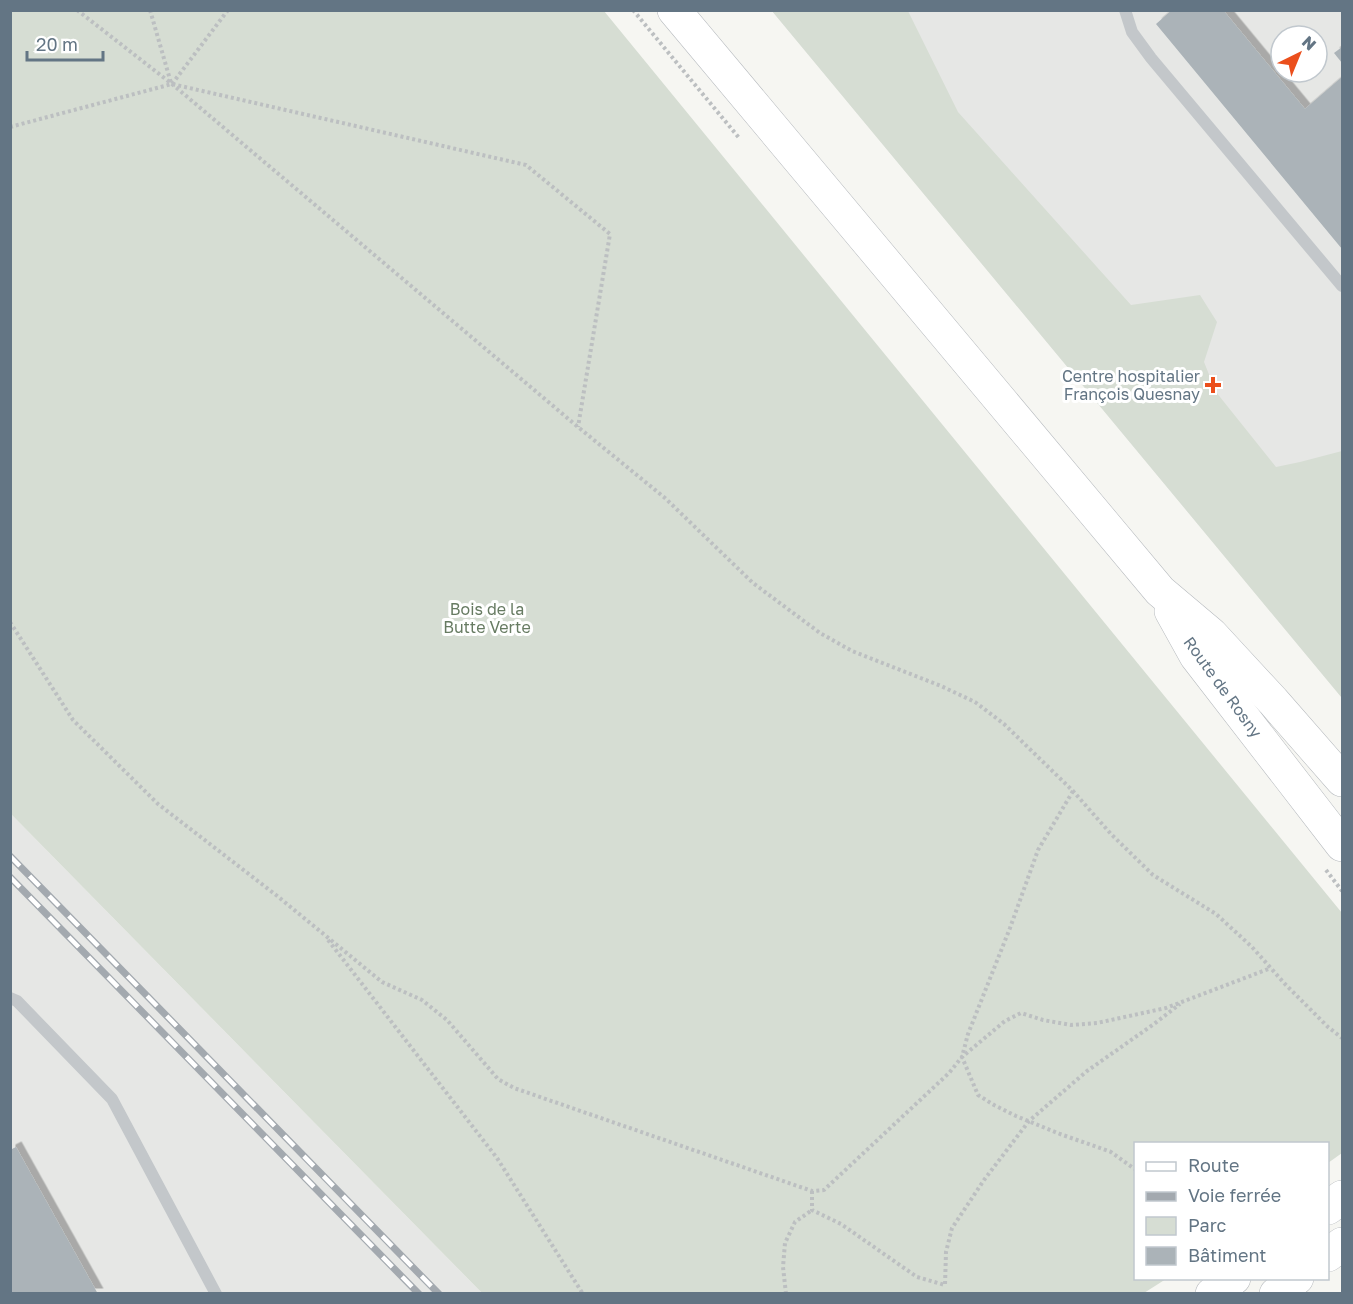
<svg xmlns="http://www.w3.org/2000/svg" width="1353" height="1304" font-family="'Golos Text',sans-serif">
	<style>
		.built { fill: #e6e7e5; fill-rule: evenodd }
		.green { fill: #d6ddd3 }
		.building { fill: #abb3b8; filter: url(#shadow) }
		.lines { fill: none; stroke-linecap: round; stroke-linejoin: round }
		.primary-casing { stroke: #b6babe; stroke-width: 34 }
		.path { stroke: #bcbfc1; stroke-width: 4; stroke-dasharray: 3 3; stroke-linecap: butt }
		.lane { stroke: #c3c7ca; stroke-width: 12 }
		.primary { stroke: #fff; stroke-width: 33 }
		.rail-casing { stroke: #a3a9af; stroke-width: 7 }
		.rail { stroke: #fff; stroke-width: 4.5; stroke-dasharray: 14; stroke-linecap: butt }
		.poi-dot { fill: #eb4f1c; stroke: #fff; stroke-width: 2 }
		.labels { text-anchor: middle; stroke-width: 6; stroke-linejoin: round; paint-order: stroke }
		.poi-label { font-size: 16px; fill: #637584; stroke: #fff; text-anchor: end }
		.park-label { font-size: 16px; fill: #677b62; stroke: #fff }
		.street-label { font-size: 16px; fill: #637584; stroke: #fff }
	</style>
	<defs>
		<filter id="shadow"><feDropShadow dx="5.5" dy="-5.5" stdDeviation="0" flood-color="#0004"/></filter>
	</defs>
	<rect width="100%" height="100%" fill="#f6f6f2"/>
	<g class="built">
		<path d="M772,11H1342V698ZM1281,36H1317V72H1281Z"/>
		<polygon points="11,814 482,1293 11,1293"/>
	</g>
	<g class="green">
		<polygon points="10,11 604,11 1342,913 1342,1153 1328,1163 1328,1144 1136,1144 1136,1278 1166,1279 1144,1293 482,1293 11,814"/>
		<polygon points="772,11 908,11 958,112 1131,305 1200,295 1217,322 1204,362 1216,392 1276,467 1300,462 1342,451 1342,698"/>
	</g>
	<g class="building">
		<polygon points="1172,10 1223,10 1305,109 1342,77 1342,249 1156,24"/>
		<polygon points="1342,47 1342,63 1334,53"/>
		<polygon points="16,1147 98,1294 10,1294 10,1150"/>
	</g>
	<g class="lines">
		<g class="primary-casing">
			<g id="primary">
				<polyline points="674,10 1160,591 1211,634 1273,701 1342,780"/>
				<polyline points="1171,611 1196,656 1342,845"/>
				<polyline points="1328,1208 1342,1197"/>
				<polyline points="1328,1255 1342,1244"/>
				<polyline points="1212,1294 1234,1278"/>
				<polyline points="1276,1294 1297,1278"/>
			</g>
		</g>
		<g class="path">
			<polyline points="77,10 172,84 578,427 665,498 753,583 820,633 852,651 941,686 975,702 1004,724 1073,791 1111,834 1153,875 1216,914 1252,947 1285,984 1328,1027 1342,1038"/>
			<polyline points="150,10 171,83"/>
			<polyline points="633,10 740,139"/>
			<polyline points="172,84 228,10"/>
			<polyline points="10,127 172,84 526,165 610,234 578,427"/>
			<polyline points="10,622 73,720 158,804 276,895 382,982 422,1000 447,1020 498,1079 514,1088 812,1191 824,1190 949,1073 962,1057 1005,1021 1021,1013 1043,1020 1071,1025 1097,1023 1166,1008 1271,968"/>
			<polyline points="1073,791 1038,850 1010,928 968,1034 962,1057 978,1095 994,1105 1016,1116 1060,1134 1111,1152 1136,1170"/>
			<polyline points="1326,870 1342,891"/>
			<polyline points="328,940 497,1158 583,1294"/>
			<polyline points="812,1191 812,1210 841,1224 917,1277 945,1285 946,1252 952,1228 984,1180 1029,1121 1087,1071 1154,1024 1180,1004"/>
			<polyline points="786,1294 783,1267 785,1243 795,1222 812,1210"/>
		</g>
		<g class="lane">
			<polyline points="1125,10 1132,32 1151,58 1342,286"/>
			<polyline points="10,998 17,1001 112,1099 216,1294"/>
		</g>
		<use href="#primary" class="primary"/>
		<g class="rail-casing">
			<g id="rail">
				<polyline points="10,856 439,1294"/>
				<polyline points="10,877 419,1294"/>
			</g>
		</g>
		<use href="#rail" class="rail"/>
	</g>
	<path class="poi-dot" d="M1210 376h6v6h6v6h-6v6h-6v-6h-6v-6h6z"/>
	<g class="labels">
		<g class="poi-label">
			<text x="1200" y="382">Centre hospitalier<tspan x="1200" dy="18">François Quesnay</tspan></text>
		</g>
		<g class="park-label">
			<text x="487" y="615">Bois de la<tspan x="487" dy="18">Butte Verte</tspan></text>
		</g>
		<g class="street-label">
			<text transform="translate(1223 687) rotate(54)" y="6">Route de Rosny</text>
		</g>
	</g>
	<rect width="1353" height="1304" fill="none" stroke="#637584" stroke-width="24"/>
	<rect x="1134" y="1142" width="195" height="138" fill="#ffffff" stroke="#c1c8ce" stroke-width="1.5"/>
	<rect x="1146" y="1162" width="30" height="9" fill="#ffffff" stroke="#c1c8ce" stroke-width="1.5"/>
	<text x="1188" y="1172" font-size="18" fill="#637584">Route</text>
	<rect x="1146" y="1192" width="30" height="9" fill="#a3a9af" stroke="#c1c8ce" stroke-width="1.5"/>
	<text x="1188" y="1202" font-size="18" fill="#637584">Voie ferrée</text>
	<rect x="1146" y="1217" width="30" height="18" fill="#d6ddd3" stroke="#c1c8ce" stroke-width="1.5"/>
	<text x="1188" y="1232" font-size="18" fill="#637584">Parc</text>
	<rect x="1146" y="1247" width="30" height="18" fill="#abb3b8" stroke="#c1c8ce" stroke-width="1.5"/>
	<text x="1188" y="1262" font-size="18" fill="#637584">Bâtiment</text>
	<g transform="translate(1299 54) rotate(43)"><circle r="28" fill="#ffffff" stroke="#c1c8ce" stroke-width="1.5"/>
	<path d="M0-4.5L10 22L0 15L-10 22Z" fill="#eb4f1c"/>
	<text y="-9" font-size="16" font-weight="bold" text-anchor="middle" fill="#637584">N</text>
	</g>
	<path d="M27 51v9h76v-9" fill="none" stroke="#637584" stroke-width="3"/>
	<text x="36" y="51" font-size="18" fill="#637584" stroke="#ffffff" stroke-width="4.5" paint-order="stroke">20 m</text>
</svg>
